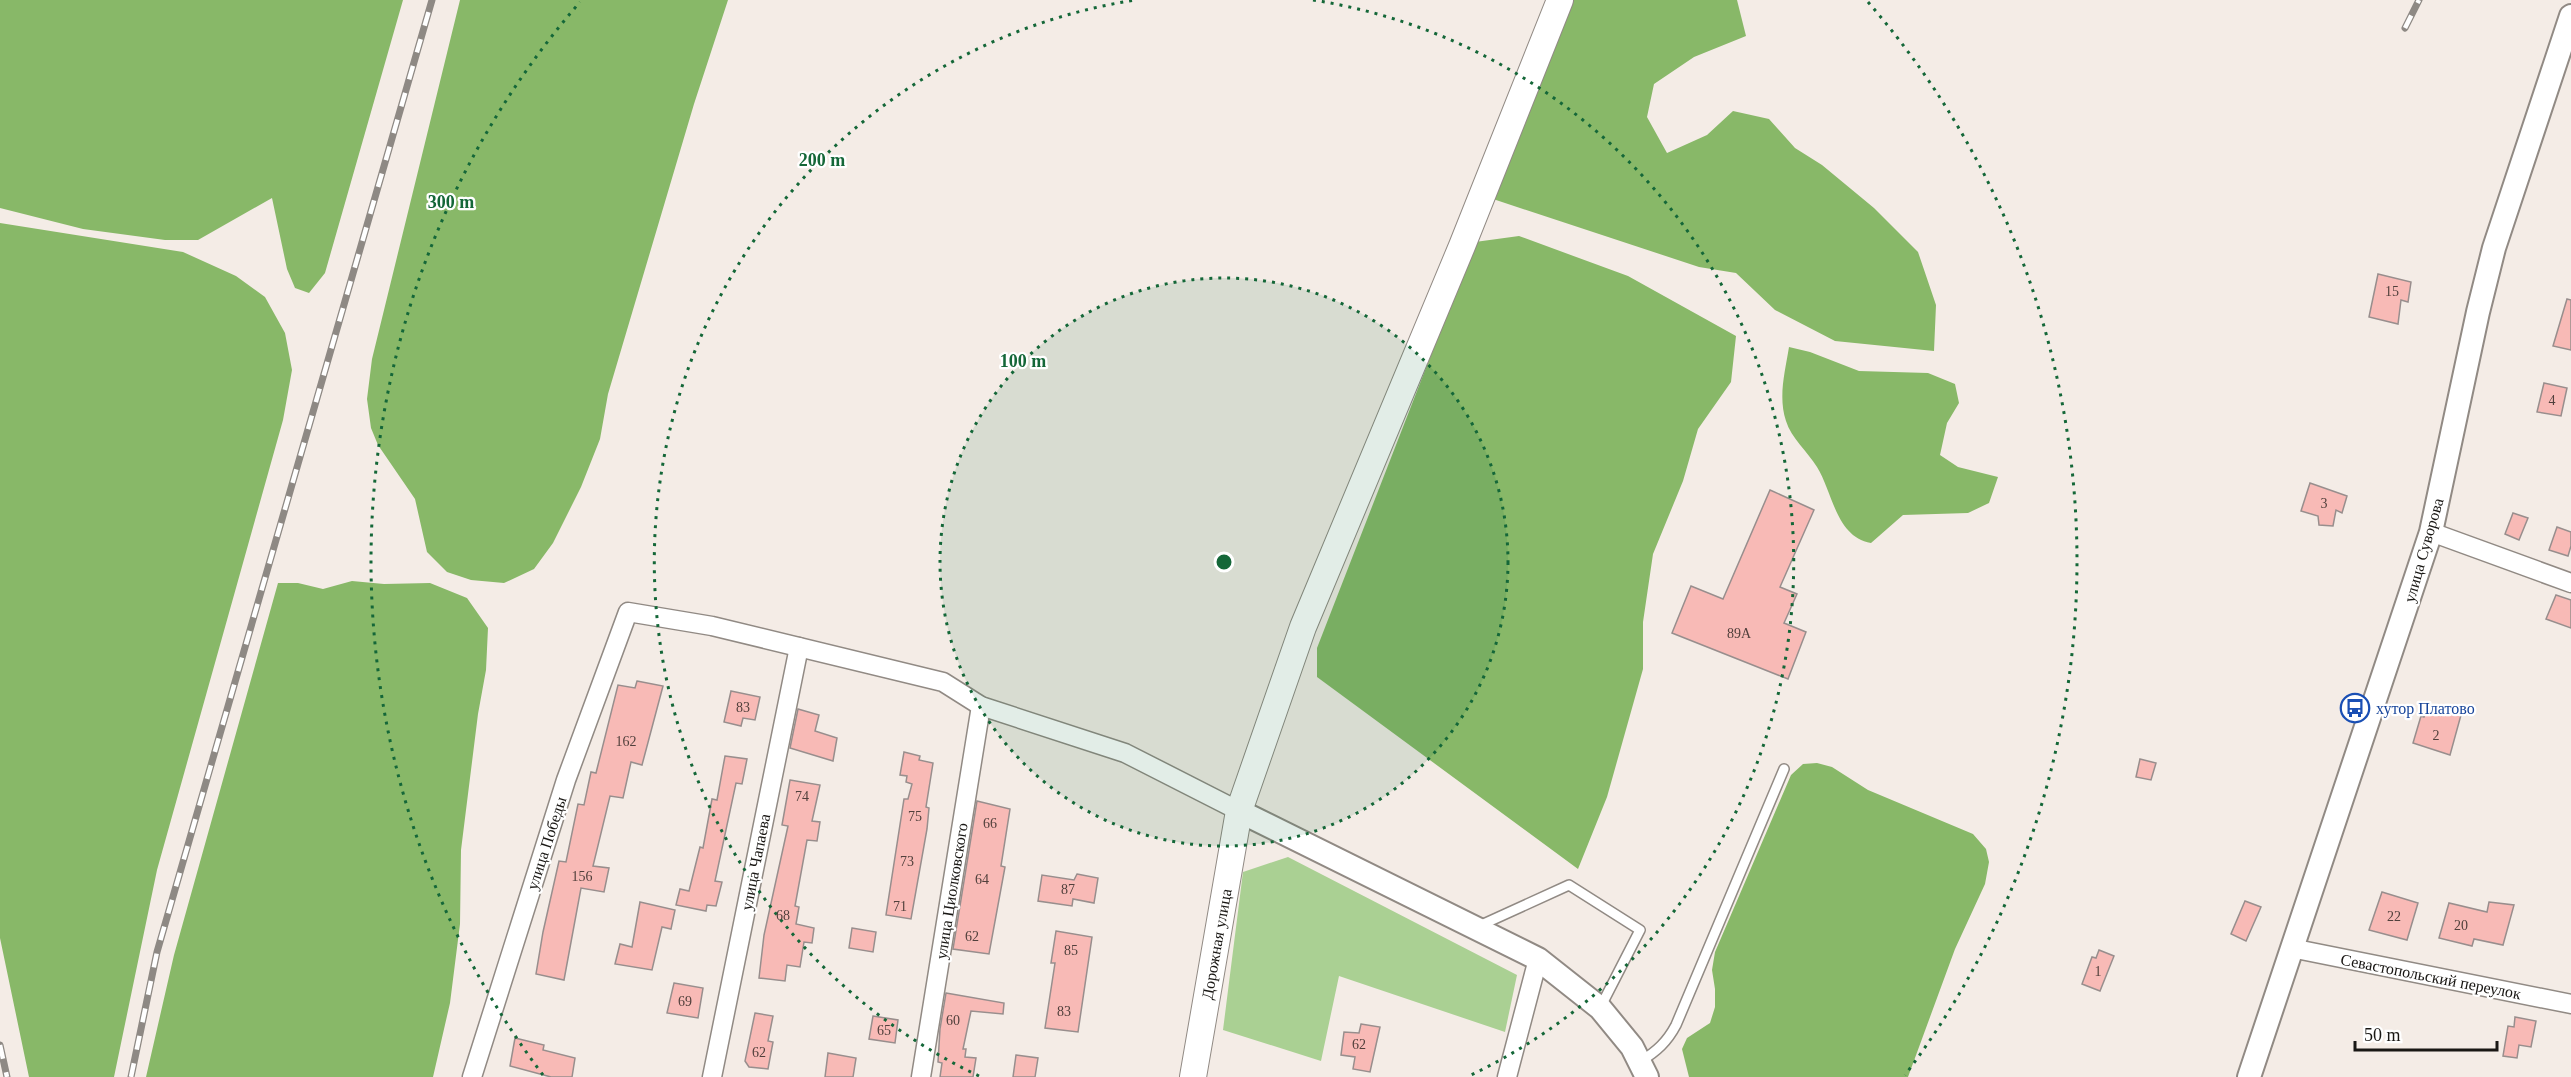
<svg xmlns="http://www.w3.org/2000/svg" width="2571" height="1077" font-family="'Times New Roman',serif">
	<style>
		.green { fill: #aad093 }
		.forest { fill: #88b868 }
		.building { fill: #f8bab6; stroke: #988e8d; stroke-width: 1.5 }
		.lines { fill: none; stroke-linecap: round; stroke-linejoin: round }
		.service-casing { stroke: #918a84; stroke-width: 12 }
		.minor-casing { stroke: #918a84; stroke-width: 21 }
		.tertiary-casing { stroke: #918a84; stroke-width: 26 }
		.secondary-casing { stroke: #918a84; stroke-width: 28 }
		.service { stroke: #fff; stroke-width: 9 }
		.minor { stroke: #fff; stroke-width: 18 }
		.tertiary { stroke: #fff; stroke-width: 22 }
		.secondary { stroke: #fff; stroke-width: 26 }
		.rail-casing { stroke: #8e8984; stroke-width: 7 }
		.rail { stroke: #fff; stroke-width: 4.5; stroke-dasharray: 14; stroke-linecap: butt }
		.ring { fill: none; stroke: #146738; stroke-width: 3; stroke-dasharray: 3 6 }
		.labels { text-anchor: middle; stroke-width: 4.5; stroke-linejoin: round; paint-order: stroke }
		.number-label { font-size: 14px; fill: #51403c }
		.street-label { font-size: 16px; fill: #191714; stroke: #fff }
		.transit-label { font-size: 16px; fill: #164399; stroke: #fff; text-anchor: start }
		.centre { fill: #146738; stroke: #fff; stroke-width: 3 }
		.ring-label { font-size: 18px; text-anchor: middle; font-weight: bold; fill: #146738; stroke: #fff; stroke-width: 4.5; stroke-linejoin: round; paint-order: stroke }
	</style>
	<rect width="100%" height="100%" fill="#f4ece6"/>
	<polygon class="green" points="1288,857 1517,975 1505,1032 1339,976 1321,1061 1223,1030 1243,872"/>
	<g class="forest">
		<polygon points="0,0 403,0 325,273 309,293 295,288 287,269 272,198 198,240 165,240 83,229 0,208"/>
		<polygon points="460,0 728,0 694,104 608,394 600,439 581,487 553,543 534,569 504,583 471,580 447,572 427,552 415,499 378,445 371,428 367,399 372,359"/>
		<polygon points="1571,0 1737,0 1746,36 1694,57 1654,84 1647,117 1667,153 1707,135 1733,111 1769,119 1795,148 1822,165 1874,208 1918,252 1936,305 1934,351 1835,341 1775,310 1736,273 1699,267 1493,199"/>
		<polygon points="0,223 183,252 236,276 265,297 285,333 292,370 283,420 157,870 114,1077 29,1077 0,938"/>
		<polygon points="1519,236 1628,276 1736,336 1731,382 1698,429 1683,481 1653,554 1643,622 1643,669 1607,797 1578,869 1317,677 1317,648 1475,242"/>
		<path d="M1789,347L1810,352L1859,371L1928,373L1955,384L1959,403L1947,423L1940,455L1958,467L1998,477L1989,503L1968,513L1903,515L1871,543C1836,537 1833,493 1817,467C1808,452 1791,438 1786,421C1778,397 1785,372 1789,347Z"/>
		<polygon points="352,581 384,584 430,583 467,598 488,628 486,670 478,714 461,850 460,924 450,1003 433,1077 146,1077 174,955 278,583 298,583 323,589"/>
		<polygon points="1817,763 1832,767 1868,790 1973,834 1986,849 1989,862 1985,884 1955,949 1908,1077 1689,1077 1682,1049 1687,1038 1710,1023 1715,1007 1715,989 1712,970 1715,952 1791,775 1803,764"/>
	</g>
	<g class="building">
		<polygon points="2378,274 2411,282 2408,302 2401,300 2398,324 2369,317"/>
		<polygon points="2567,299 2571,300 2571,350 2553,346"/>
		<polygon points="2544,383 2567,388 2561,416 2537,412"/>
		<polygon points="2310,483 2347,496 2342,513 2336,510 2333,526 2319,525 2318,516 2301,511"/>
		<polygon points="1770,490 1814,510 1780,587 1797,594 1784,623 1806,632 1788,679 1672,633 1691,586 1723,599"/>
		<polygon points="2513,513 2528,518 2519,540 2505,534"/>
		<polygon points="2557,527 2571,532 2571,546 2568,556 2549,550"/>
		<polygon points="2556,595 2571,600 2571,628 2546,619"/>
		<polygon points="637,681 663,686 642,765 631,762 623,798 610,796 593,866 609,868 604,892 581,888 564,980 536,974 543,932 559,861 566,862 578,804 584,805 591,772 596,773 618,685 635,688"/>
		<polygon points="731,691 760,697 755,720 743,718 741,726 724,722"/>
		<polygon points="2429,704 2461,715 2450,755 2413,743 2421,716 2424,717"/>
		<polygon points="798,709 819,715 815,731 837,738 833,761 790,748"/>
		<polygon points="904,752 920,756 919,760 933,763 926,807 929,808 927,829 911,919 886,915 904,799 908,799 912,784 906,782 907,776 900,775"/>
		<polygon points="725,756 747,759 742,784 736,783 715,881 722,882 716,906 707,905 706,911 676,905 680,889 689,891 700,847 703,848 712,799 717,800"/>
		<polygon points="2140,759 2156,763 2151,780 2136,777"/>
		<polygon points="790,780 820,785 812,821 820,822 817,841 807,840 795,906 799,907 796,924 814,928 812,943 804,942 800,967 787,965 785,981 759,978 764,935 788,826 782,825"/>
		<polygon points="977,801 1010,809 1001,866 1005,867 989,954 953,949"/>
		<polygon points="1077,874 1098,878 1094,903 1073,899 1072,906 1038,901 1042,875 1074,880"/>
		<polygon points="2382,892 2418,903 2407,940 2369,930"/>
		<polygon points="2245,901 2261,907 2246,941 2231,934"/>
		<polygon points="640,902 675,910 671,929 662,927 652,970 615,964 620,944 632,947"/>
		<polygon points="2489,902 2514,905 2503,945 2474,939 2472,946 2439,938 2449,903 2487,912"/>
		<polygon points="852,928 876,932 873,952 849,948"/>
		<polygon points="1056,931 1092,937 1078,1032 1045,1028 1055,963 1051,963"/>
		<polygon points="2099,950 2114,956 2100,991 2082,984 2092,957 2096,958"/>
		<polygon points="674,983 703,988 698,1018 667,1013"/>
		<polygon points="946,993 1004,1003 1003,1014 971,1011 963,1049 966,1049 965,1057 976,1058 973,1077 940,1077 942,1063 938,1062 940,1029"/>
		<polygon points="755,1013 773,1016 768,1041 773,1042 768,1069 749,1067 745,1061"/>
		<polygon points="873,1016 898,1020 895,1043 869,1039"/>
		<polygon points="2515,1017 2536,1021 2531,1047 2519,1045 2517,1058 2503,1056 2508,1026 2514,1027"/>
		<polygon points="1361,1024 1380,1027 1370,1072 1353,1069 1355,1057 1341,1055 1344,1032 1359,1033"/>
		<polygon points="515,1038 544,1045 543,1050 575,1058 572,1077 551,1077 510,1066"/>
		<polygon points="828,1053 856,1058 853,1077 825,1077"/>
		<polygon points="1016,1055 1038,1058 1035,1077 1013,1077"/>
	</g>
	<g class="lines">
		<g class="service-casing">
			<g id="service">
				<polyline points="1479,926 1569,885 1640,930 1600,1008"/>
				<path d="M1641,1061C1657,1051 1667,1042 1676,1025L1784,769"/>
			</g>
		</g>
		<g class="minor-casing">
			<g id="minor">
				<polyline points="2431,532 2571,583"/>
				<polyline points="2291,948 2571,1004"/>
				<polyline points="472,1077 566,780 628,612 712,626 943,682 981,706 1125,753 1239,811"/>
				<polyline points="712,1077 799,647"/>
				<polyline points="921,1077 981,706"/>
				<polyline points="1507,1077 1538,959"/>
			</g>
		</g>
		<g class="tertiary-casing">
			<g id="tertiary">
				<polyline points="1239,811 1538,959 1600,1008 1632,1047 1647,1077"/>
				<polyline points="2249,1077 2431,532 2478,312 2494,248 2571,16"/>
			</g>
		</g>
		<g class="secondary-casing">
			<polyline id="secondary" points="1193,1077 1239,811 1303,627 1462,246 1560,0"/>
		</g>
		<use href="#service" class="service"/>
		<use href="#minor" class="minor"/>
		<use href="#tertiary" class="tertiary"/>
		<use href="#secondary" class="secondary"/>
		<g class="rail-casing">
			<g id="rail">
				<polyline points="2405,28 2419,0"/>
				<polyline points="0,1045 7,1077"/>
				<polyline points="131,1077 157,952 432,0"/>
			</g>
		</g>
		<use href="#rail" class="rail"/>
	</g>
	<circle cx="1224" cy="562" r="284" fill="#146738" fill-opacity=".12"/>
	<g class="ring">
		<circle cx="1224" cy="562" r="284"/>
		<path d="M979 1076A569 569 0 0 1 1135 0M1313 0A569 569 0 0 1 1469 1076"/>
		<path d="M543 1075A853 853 0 0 1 580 2M1868 2A853 853 0 0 1 1905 1075"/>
	</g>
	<defs>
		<g id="bus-ring" transform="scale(1.5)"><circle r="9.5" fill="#fff" stroke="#1a4fb4" stroke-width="1.5"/><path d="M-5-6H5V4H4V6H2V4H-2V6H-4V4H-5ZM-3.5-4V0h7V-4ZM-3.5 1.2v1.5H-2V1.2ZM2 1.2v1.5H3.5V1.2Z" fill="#1a4fb4"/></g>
	</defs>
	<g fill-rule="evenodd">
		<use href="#bus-ring" x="2355" y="708"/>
	</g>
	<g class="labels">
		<g class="number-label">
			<text x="2392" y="296">15</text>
			<text x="2552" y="405">4</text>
			<text x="2324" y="508">3</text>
			<text x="1739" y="638">89А</text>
			<text x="743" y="712">83</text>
			<text x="2436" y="740">2</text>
			<text x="626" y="746">162</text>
			<text x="802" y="801">74</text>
			<text x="915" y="821">75</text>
			<text x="990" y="828">66</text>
			<text x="907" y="866">73</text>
			<text x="582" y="881">156</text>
			<text x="982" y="884">64</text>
			<text x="1068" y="894">87</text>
			<text x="900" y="911">71</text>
			<text x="783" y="920">68</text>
			<text x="2394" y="921">22</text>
			<text x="2461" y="930">20</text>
			<text x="972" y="941">62</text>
			<text x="1071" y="955">85</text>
			<text x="2098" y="976">1</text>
			<text x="685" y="1006">69</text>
			<text x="1064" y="1016">83</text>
			<text x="953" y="1025">60</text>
			<text x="884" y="1035">65</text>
			<text x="1359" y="1049">62</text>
			<text x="759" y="1057">62</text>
		</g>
		<g class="street-label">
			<text transform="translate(2423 550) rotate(-74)" y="6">улица Суворова</text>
			<text transform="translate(546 843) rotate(-72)" y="6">улица Победы</text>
			<text transform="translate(755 862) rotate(-79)" y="6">улица Чапаева</text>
			<text transform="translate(951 891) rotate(-81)" y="6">улица Циолковского</text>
			<text transform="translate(1216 944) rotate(-80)" y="6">Дорожная улица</text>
			<text transform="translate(2431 976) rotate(11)" y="6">Севастопольский переулок</text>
		</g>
		<g class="transit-label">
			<text x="2376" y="714">хутор Платово</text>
		</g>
	</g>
	<circle cx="1224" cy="562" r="9" class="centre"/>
	<g class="ring-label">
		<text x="822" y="166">200 m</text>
		<text x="451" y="208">300 m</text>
		<text x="1023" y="367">100 m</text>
	</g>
	<path d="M2355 1041v9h142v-9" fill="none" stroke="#191714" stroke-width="3"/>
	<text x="2364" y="1041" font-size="18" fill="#191714" stroke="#ffffff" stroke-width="4.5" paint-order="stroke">50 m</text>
</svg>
